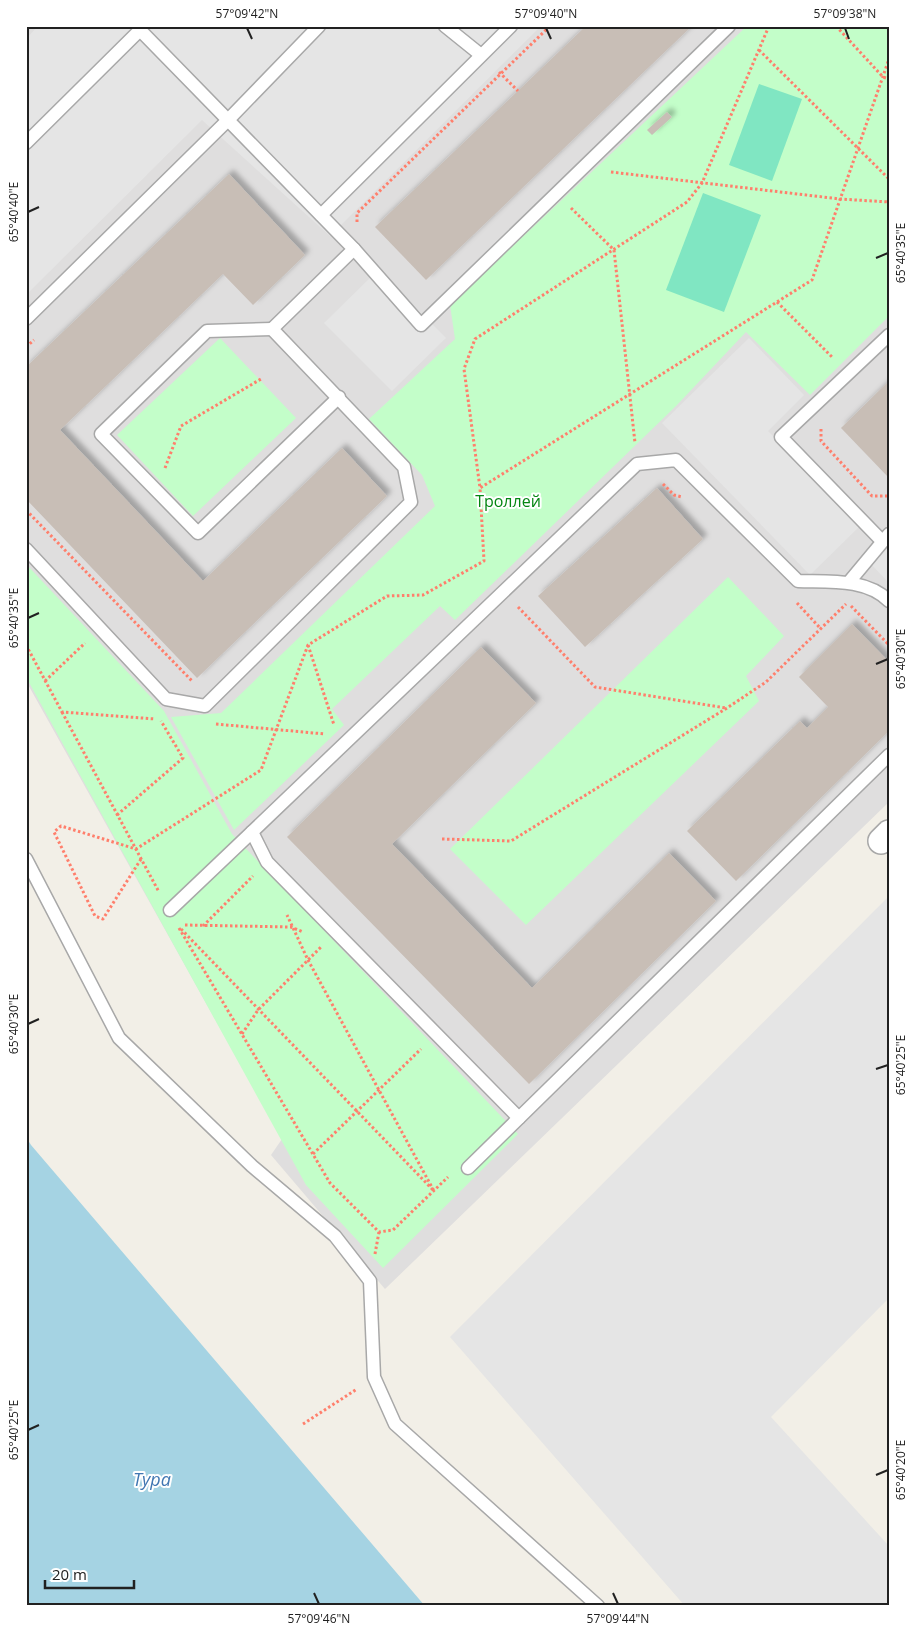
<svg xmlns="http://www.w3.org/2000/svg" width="915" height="1632" font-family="'Open Sans',sans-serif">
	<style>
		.residential { fill: #dfdede }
		.park { fill: #c3fec9 }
		.pitch { fill: #80e6c2 }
		.parking { fill: #e5e5e5 }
		.water { fill: #a5d3e3 }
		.building { fill: #c8beb6; filter: url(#shadow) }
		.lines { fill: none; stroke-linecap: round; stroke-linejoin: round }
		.lane-casing { stroke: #a8a8a8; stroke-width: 15 }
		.street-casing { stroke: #a8a8a8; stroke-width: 28 }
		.path { stroke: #ff7f6c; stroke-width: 3; stroke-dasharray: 2.5 2.5; stroke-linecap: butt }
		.lane { stroke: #fff; stroke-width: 12 }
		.street { stroke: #fff; stroke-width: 25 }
		.ticks { fill: none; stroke: #212121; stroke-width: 2 }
		.labels { text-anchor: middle; stroke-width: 4; stroke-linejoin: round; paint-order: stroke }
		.park-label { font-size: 16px; fill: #048612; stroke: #fff }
		.water-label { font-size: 18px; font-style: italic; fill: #4177b2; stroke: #fff }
		.neatline { fill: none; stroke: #212121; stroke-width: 2 }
		.ticks-label { font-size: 12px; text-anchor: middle; fill: #212121 }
	</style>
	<defs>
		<filter id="shadow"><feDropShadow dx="4.5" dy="-4.5" stdDeviation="2.5" flood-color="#0004"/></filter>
	</defs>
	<rect width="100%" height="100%" fill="#f2efe7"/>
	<polygon class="residential" points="26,26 889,26 889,802 385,1289 271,1155 282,1139 26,681"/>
	<g class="park">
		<polygon points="747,26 889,26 889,316 810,395 746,332 676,406 455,620 440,606 332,709 344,725 234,830 171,717 221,713 435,506 422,475 369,419 455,339 450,305"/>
		<polygon points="220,338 296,418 193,516 117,435"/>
		<polygon points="26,564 164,711 232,834 518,1134 383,1268 306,1185 26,677"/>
		<polygon points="728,577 784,636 746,676 759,701 526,925 450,849"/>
	</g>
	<g class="pitch">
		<polygon points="759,84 802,99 772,181 729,165"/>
		<polygon points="703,193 761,215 724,312 666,290"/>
	</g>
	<g class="parking">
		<polygon points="38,26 541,26 330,236 202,120 26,295 26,39"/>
		<polygon points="378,270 446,338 392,391 324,323"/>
		<polygon points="749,338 804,395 768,431 861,525 810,575 662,423"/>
		<polygon points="889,545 889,583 870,563"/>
		<polygon points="889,896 889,1298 771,1417 889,1546 889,1606 685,1606 450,1337"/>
	</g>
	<polygon class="water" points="26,1137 31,1145 425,1606 26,1606"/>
	<g class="building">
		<polygon points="586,26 692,26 426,280 375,227"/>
		<polygon points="667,112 672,117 652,135 647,130"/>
		<polygon points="229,174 305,255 253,305 223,274 60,430 203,581 342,448 387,496 197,678 26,499 26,367"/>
		<polygon points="889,381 889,478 841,428"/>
		<polygon points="657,488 703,539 585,647 538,596"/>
		<polygon points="852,624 889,662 889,731 736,881 687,831 800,721 807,728 828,707 799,677"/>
		<polygon points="481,647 536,703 392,844 532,988 669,853 716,901 529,1084 287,837"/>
	</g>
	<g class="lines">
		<g class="lane-casing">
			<g id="lane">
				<polyline points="445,26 481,55"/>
				<polyline points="26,143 140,30 354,249 272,329 404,467 411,502 205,706 166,699 26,549"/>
				<polyline points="321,215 511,26"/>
				<polyline points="354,249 421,325 729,26"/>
				<polyline points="26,319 228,120 319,26"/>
				<polyline points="272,329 207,331 101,434 198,533 339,397"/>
				<polyline points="882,541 781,437 889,335"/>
				<polyline points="849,582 889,534"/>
				<polyline points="26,859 119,1038 252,1166 335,1236 370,1281 374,1377 395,1424 598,1606"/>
				<polyline points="170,910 252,832"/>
				<path d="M519,1118L267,862L252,832L637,464L676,460L798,581C828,582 866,578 889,601"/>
				<polyline points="468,1168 889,755"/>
			</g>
		</g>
		<g class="street-casing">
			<polyline id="street" points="881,841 889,833"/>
		</g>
		<g class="path">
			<polyline points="769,26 702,183 687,202 475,339 464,369 480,488 812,280 889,59"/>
			<polyline points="836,26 883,77 889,79"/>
			<polyline points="759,50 889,179"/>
			<polyline points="499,72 518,91"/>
			<polyline points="611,172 840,199 889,202"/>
			<polyline points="571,208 614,250 635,443"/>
			<polyline points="357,222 357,213 550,26"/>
			<polyline points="777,302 833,358"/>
			<polyline points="26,347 34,340"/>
			<polyline points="821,429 821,441 872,496 889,496"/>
			<polyline points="165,468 181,426 261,379"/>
			<polyline points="663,484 674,495 682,497"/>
			<polyline points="26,510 193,682"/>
			<polyline points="797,603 821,629"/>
			<polyline points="851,606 889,645"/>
			<polyline points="518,607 595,687 726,708"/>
			<polyline points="26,645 62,712 155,719"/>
			<polyline points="308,645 334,725"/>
			<polyline points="45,681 85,643"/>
			<polyline points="62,712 159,892"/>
			<polyline points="216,724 325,734"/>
			<polyline points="117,815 183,758 161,721"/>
			<polyline points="442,839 511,841 727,708 766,682 846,604"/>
			<polyline points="141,859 103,919 95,916 54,832 61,826 136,849 261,770 308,645 387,596 423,595 484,561 480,488"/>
			<polyline points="185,925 291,927 303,932"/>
			<polyline points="203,926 253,876"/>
			<polyline points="179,928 330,1183 379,1232 393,1230 448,1177"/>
			<polyline points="181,929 434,1191 308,960 287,915"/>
			<polyline points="242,1034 258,1010 322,946"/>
			<polyline points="313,1154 421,1049"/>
			<polyline points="375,1254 379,1232"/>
			<polyline points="303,1424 357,1389"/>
		</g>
		<use href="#lane" class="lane"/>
		<use href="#street" class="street"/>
	</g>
	<path class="ticks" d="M247,28L252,39M546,28L551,39M845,28L849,39M28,212L39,207M876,258L888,253M28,618L39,613M876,664L888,659M28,1024L39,1019M876,1069L888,1065M28,1430L39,1425M876,1475L888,1470M314,1593L319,1604M613,1593L618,1604"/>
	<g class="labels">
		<g class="park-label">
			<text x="508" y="507">Троллей</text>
		</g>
		<g class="water-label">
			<text x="152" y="1486">Тура</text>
		</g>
	</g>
	<rect width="915" height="1632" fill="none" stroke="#ffffff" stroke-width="55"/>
	<path d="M45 1580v8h89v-8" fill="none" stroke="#212121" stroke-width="2.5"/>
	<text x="52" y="1580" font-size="15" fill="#212121" stroke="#ffffff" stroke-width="4" paint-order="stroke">20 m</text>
	<rect x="28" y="28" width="860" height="1576" class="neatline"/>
	<g class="ticks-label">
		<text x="247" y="18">57°09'42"N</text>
		<text x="546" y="18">57°09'40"N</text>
		<text x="845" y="18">57°09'38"N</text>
		<text transform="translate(14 212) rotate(-90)" y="4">65°40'40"E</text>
		<text transform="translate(901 253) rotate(-90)" y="4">65°40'35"E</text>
		<text transform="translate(14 618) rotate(-90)" y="4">65°40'35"E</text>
		<text transform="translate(901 659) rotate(-90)" y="4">65°40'30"E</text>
		<text transform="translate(14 1024) rotate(-90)" y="4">65°40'30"E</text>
		<text transform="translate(901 1065) rotate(-90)" y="4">65°40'25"E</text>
		<text transform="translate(14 1430) rotate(-90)" y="4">65°40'25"E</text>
		<text transform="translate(901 1470) rotate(-90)" y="4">65°40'20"E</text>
		<text x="319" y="1623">57°09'46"N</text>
		<text x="618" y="1623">57°09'44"N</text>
	</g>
</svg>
